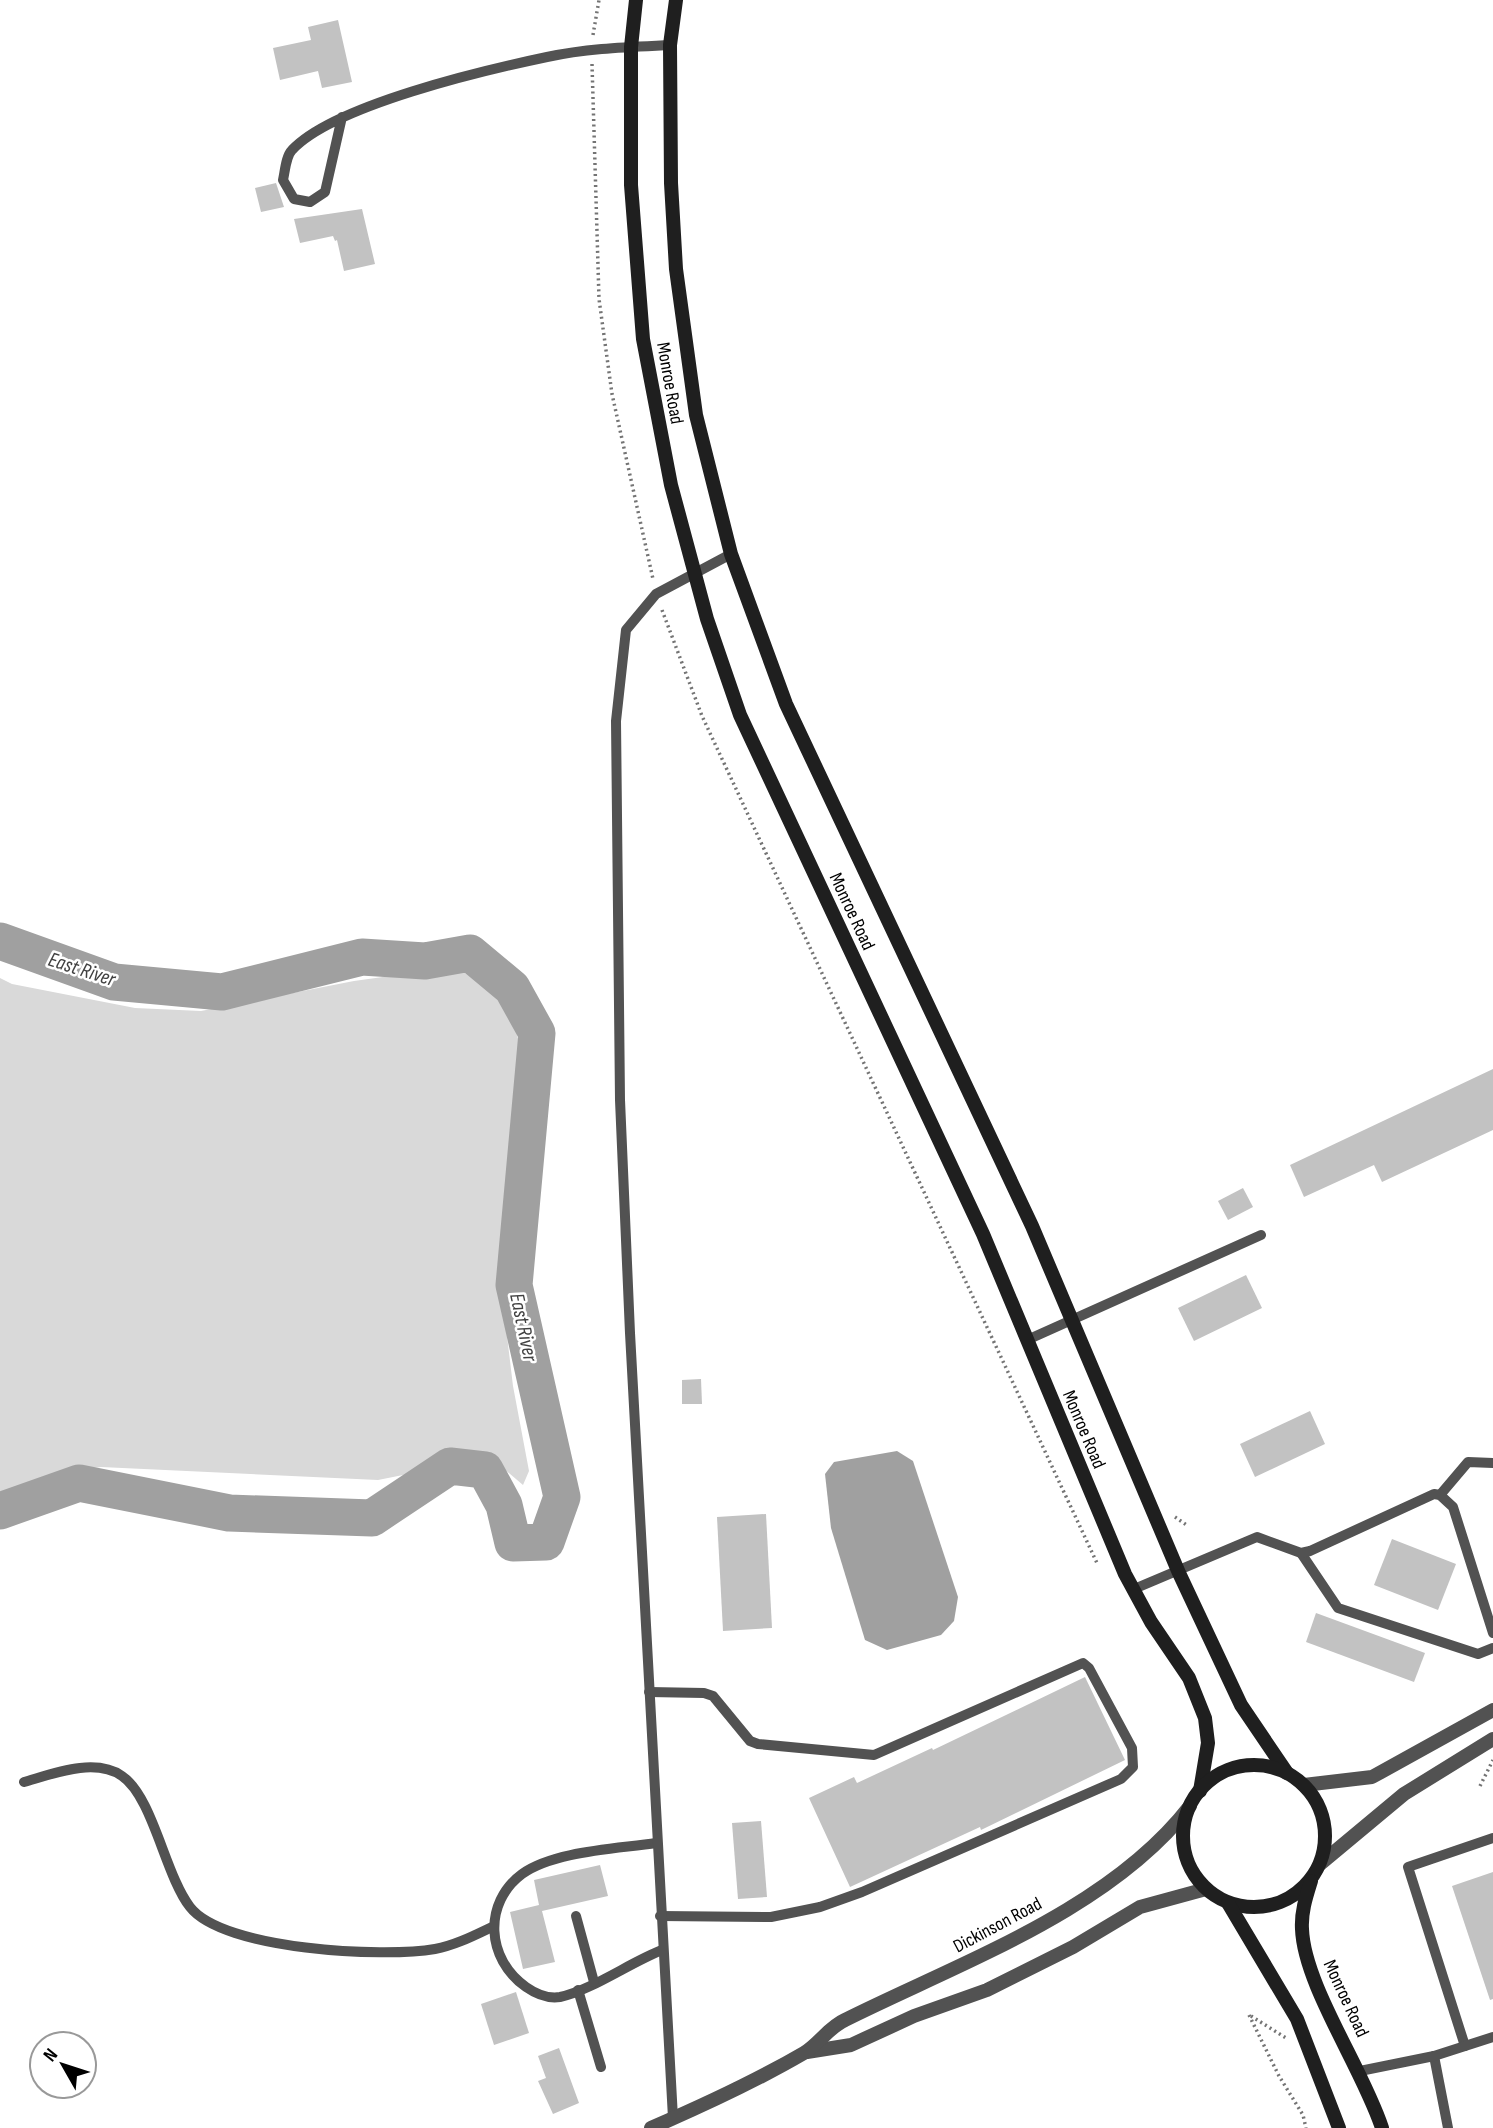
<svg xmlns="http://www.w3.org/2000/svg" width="1493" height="2128" font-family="'Sofia Sans Condensed',sans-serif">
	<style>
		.green { fill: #d9d9d9 }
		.water { fill: #a0a0a0 }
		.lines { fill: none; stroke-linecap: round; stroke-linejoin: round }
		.river { stroke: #a0a0a0; stroke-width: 37 }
		.building { fill: #c2c2c2 }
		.path { stroke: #747474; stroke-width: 3.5; stroke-dasharray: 2 3.5; stroke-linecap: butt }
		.service { stroke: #525252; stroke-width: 10 }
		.tertiary { stroke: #525252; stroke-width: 14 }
		.secondary { stroke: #1f1f1f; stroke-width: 14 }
		.labels { text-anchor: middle; stroke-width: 5; stroke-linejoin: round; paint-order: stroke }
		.street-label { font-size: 19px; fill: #000; stroke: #fff }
		.water-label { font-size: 21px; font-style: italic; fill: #414141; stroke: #fff }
	</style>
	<rect width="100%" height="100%" fill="#fff"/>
	<path class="green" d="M447,968C497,978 515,1008 521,1056L501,1286L513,1386L529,1471L523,1485L491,1458L469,1452L452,1454L413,1473L378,1480L101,1467L57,1472L0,1495V978L12,984L135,1008L201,1011L354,981Z"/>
	<polygon class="water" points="897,1451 913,1461 958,1597 954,1621 941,1635 887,1650 865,1640 831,1528 825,1474 834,1462"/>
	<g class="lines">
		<polyline class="river" points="0,941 114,982 222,992 362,957 425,961 470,953 512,988 537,1033 514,1285 562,1497 546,1542 513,1543 504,1505 485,1470 450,1466 372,1518 229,1513 79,1483 0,1511"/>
	</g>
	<g class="building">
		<polygon points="338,20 352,82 322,88 318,71 280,80 273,48 311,40 308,27"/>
		<polygon points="276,183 284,207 261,212 255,188"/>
		<polygon points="362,209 375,264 344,271 337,240 335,241 333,236 300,243 294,219"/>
		<polygon points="1493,1069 1493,1130 1382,1182 1374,1165 1304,1197 1290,1165"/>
		<polygon points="1243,1188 1253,1207 1228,1220 1218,1201"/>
		<polygon points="1246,1275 1262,1308 1194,1341 1178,1308"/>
		<polygon points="701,1379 702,1404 682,1404 682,1380"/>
		<polygon points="1310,1411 1325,1444 1255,1477 1240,1444"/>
		<polygon points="766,1514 772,1628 723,1631 717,1517"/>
		<polygon points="1392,1539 1456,1564 1438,1610 1374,1585"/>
		<polygon points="1316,1613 1425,1653 1414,1682 1306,1642"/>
		<polygon points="1085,1677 1125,1760 981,1830 980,1827 850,1887 809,1798 854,1777 857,1783 932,1748 933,1750"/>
		<polygon points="761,1821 767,1897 738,1899 732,1823"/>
		<polygon points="600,1865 608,1896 542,1911 555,1962 523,1969 510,1912 539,1905 534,1880"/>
		<polygon points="1493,1872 1493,1999 1490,2000 1452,1886"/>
		<polygon points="516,1992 529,2033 494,2045 481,2004"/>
		<polygon points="559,2048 579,2103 553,2114 538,2081 546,2078 538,2056"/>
	</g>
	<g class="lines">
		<g class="path">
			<polyline points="593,35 599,0"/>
			<polyline points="592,64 599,299 612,394 653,579"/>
			<polyline points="662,610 702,716 1097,1563"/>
			<polyline points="1175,1517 1188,1526"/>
			<polyline points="1480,1786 1493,1760"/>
			<polyline points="1350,2014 1351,2001"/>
			<polyline points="1249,2015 1279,2076 1303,2115 1306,2128"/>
			<polyline points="1251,2016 1286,2038"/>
		</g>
		<g class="service">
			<path d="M342,117L325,192L310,202L294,199L283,180C285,171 286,156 292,150C334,105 485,70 547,57C588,48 629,47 670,45"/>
			<polyline points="1027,1340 1261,1235"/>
			<polyline points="1440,1495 1468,1462 1493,1463"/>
			<polyline points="1301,1553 1338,1608 1478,1654 1493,1648"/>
			<polyline points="1134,1589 1257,1537 1301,1553 1310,1551 1434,1494 1440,1495 1453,1507 1493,1633"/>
			<polyline points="649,1692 704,1693 713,1696 750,1741 758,1744 874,1755 1083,1663 1089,1668 1132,1748 1133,1767 1121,1779 862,1892 820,1907 771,1917 660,1916"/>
			<path d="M24,1782C52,1774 95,1757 122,1776C153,1797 165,1875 190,1907C223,1950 384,1958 435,1949C456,1945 475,1935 494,1926"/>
			<path d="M656,1843C617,1849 554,1851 522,1874C483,1903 486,1959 526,1987C536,1994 547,1999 560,1997C590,1991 631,1962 662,1950"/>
			<polyline points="576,1916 594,1982"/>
			<polyline points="578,1990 601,2067"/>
			<polyline points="1465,2046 1408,1867 1493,1838"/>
			<polyline points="1434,2056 1448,2128"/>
			<polyline points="1360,2071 1434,2056 1493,2037"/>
			<polyline points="673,2118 630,1333 620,1100 616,721 626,630 656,594 731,554"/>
		</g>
		<g class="tertiary">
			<polyline points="1304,1785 1372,1777 1493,1710"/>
			<polyline points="1320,1864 1404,1794 1493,1739"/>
			<polyline points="807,2052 851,2045 914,2016 987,1990 1073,1947 1140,1907 1206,1889"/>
			<path d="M651,2128C702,2106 756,2081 804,2053C819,2044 829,2027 845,2020C959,1963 1110,1910 1190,1806"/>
		</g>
		<g class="secondary">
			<polyline points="636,0 631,47 631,185 643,339 671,485 707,619 740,715 983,1234 1125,1574 1151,1622 1189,1678 1205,1718 1208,1743 1200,1791"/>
			<polyline points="676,0 670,45 671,183 676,269 696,415 731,554 786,704 1032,1226 1179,1573 1241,1705 1287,1773"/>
			<circle cx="1254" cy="1836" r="71"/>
			<path d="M1311,1881C1306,1897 1301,1912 1302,1929C1304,1985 1363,2069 1382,2128"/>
			<polyline points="1228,1903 1297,2019 1339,2128"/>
		</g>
	</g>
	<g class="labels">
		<g class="street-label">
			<text transform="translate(671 383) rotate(80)" y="7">Monroe Road</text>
			<text transform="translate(853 911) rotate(65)" y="7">Monroe Road</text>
			<text transform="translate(1085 1429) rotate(67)" y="7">Monroe Road</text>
			<text transform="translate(997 1924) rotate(-28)" y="7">Dickinson Road</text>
			<text transform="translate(1347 1998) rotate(65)" y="7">Monroe Road</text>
		</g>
		<g class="water-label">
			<text transform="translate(82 969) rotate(18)" y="7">East River</text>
			<text transform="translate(524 1327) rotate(78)" y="7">East River</text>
		</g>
	</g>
	<g transform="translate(63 2065) rotate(309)"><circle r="33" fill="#ffffff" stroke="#999999" stroke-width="2"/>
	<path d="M0-5L12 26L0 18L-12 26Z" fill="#000000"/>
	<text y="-10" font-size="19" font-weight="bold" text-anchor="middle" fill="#000000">N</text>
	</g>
</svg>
